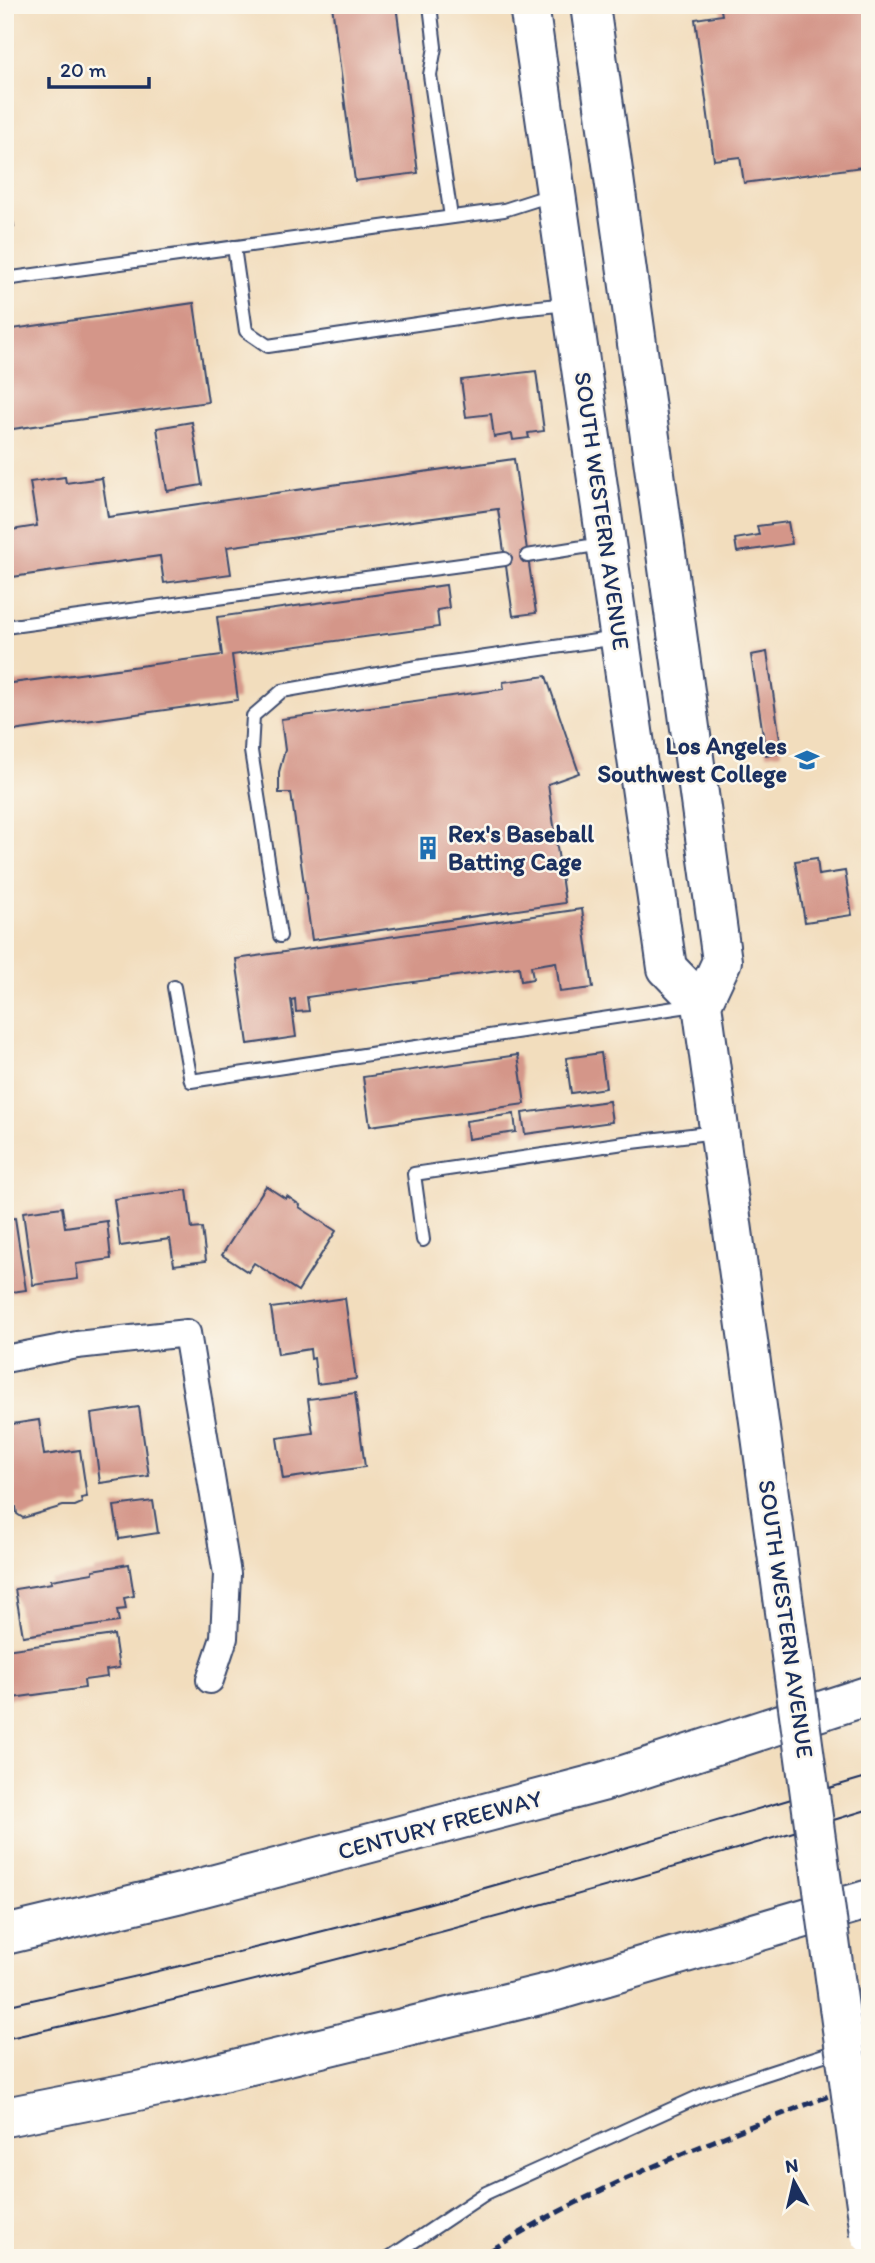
<svg xmlns="http://www.w3.org/2000/svg" width="875" height="2263" font-family="Itim,sans-serif">
	<style>
		.building { fill: #d49689 }
		.lines { fill: none; stroke-linecap: round; stroke-linejoin: round }
		.lane-casing { stroke: #3b496c; stroke-width: 16 }
		.street-casing { stroke: #3b496c; stroke-width: 30 }
		.primary-casing { stroke: #3b496c; stroke-width: 42 }
		.highway-casing { stroke: #3b496c; stroke-width: 42 }
		.lane { stroke: #fff; stroke-width: 12 }
		.street { stroke: #fff; stroke-width: 26 }
		.primary { stroke: #fff; stroke-width: 38 }
		.highway { stroke: #fff; stroke-width: 38 }
		.tram { stroke: #1b2f5e; stroke-width: 2 }
		.rail { stroke: #1b2f5e; stroke-width: 5; stroke-dasharray: 10 5; stroke-linecap: butt }
		.primary-bridge-casing { stroke: #3b496c; stroke-width: 42; stroke-linecap: butt }
		.primary-bridge { stroke: #fff; stroke-width: 38 }
		.labels { text-anchor: middle; stroke-width: 5; stroke-linejoin: round; paint-order: stroke }
		.street-label { font-size: 24px; fill: #1b2f5e; stroke: #fbf7ec }
		.poi-label { font-size: 24px; font-weight: bold; fill: #1b2f5e; stroke: #fbf7ec; text-anchor: end }
	</style>
	<rect width="100%" height="100%" fill="#fbf7ec"/>
	<filter id="ink" filterUnits="userSpaceOnUse"><feTurbulence type="fractalNoise" baseFrequency=".0143" numOctaves="2"/><feDisplacementMap in="SourceGraphic" scale="14" xChannelSelector="R" yChannelSelector="G"/><feConvolveMatrix kernelMatrix="1 2 1 2 8 2 1 2 1" color-interpolation-filters="sRGB"/></filter>
	<filter id="wash" filterUnits="userSpaceOnUse"><feTurbulence type="fractalNoise" baseFrequency=".00686" numOctaves="4" result="noise"/><feDisplacementMap in="SourceGraphic" scale="28" xChannelSelector="R" yChannelSelector="G"/><feGaussianBlur stdDeviation="1.57" result="paint"/><feColorMatrix in="noise" values="0 0 0 0 0 0 0 0 0 0 0 0 0 0 0 0 0 1.4 0 .05"/><feComposite in="paint" operator="in"/></filter>
	<g filter="url(#wash)">
		<rect width="100%" height="100%" fill="#f2ddbd"/>
		<g id="blocks">
			<g class="building">
				<polygon points="332,5 396,5 418,173 355,181"/>
				<polygon points="720,5 870,5 870,166 744,183 740,157 714,160 695,19 722,15"/>
				<polygon points="7,44 11,77 5,78 5,45"/>
				<polygon points="5,176 14,227 5,228"/>
				<polygon points="194,303 208,402 5,430 5,330"/>
				<polygon points="536,371 544,431 528,433 529,438 513,440 512,434 494,437 491,414 466,417 461,380"/>
				<polygon points="192,422 202,485 167,491 157,428"/>
				<polygon points="514,459 536,613 513,616 498,509 227,547 231,574 164,583 160,556 5,578 5,531 37,526 30,482 65,477 66,483 102,478 108,517"/>
				<polygon points="788,522 792,544 737,552 735,539 759,535 757,526"/>
				<polygon points="446,585 449,608 437,610 439,627 232,655 238,700 5,732 5,684 222,655 217,617"/>
				<polygon points="767,652 782,753 766,755 751,655"/>
				<polygon points="546,676 579,773 548,784 565,903 312,940 291,793 279,793 279,772 285,750 281,719 504,689 503,682"/>
				<polygon points="817,858 819,875 845,871 852,915 805,922 795,861"/>
				<polygon points="582,909 593,988 560,992 556,962 531,966 533,979 521,981 519,967 307,997 309,1011 296,1012 295,999 291,1000 296,1037 248,1044 236,959"/>
				<polygon points="601,1053 606,1088 571,1093 566,1058"/>
				<polygon points="518,1055 525,1104 370,1126 363,1077"/>
				<polygon points="609,1101 612,1122 525,1134 522,1113"/>
				<polygon points="514,1114 516,1132 468,1139 466,1121"/>
				<polygon points="266,1186 286,1199 287,1196 300,1205 299,1207 336,1231 298,1291 254,1263 248,1272 222,1255"/>
				<polygon points="187,1190 192,1229 202,1228 206,1261 174,1265 170,1239 120,1246 114,1199"/>
				<polygon points="62,1207 65,1227 107,1221 111,1259 76,1264 78,1279 33,1285 23,1212"/>
				<polygon points="15,1218 26,1290 5,1293 5,1219"/>
				<polygon points="345,1298 356,1379 317,1384 314,1358 311,1359 310,1349 278,1354 271,1308"/>
				<polygon points="355,1393 365,1467 283,1479 277,1438 313,1433 308,1399"/>
				<polygon points="139,1407 149,1476 100,1483 91,1414"/>
				<polygon points="39,1420 44,1455 80,1450 87,1497 81,1498 82,1503 75,1506 63,1506 23,1518 17,1514 16,1507 13,1507 5,1454 5,1425"/>
				<polygon points="153,1501 158,1533 119,1539 114,1506"/>
				<polygon points="129,1564 134,1596 124,1598 126,1609 117,1610 119,1622 23,1636 15,1589 52,1583 51,1580 93,1573 93,1570"/>
				<polygon points="114,1635 119,1668 106,1670 107,1677 84,1680 85,1688 5,1699 5,1650"/>
			</g>
		</g>
	</g>
	<g filter="url(#ink)">
		<use href="#blocks" fill-opacity="0" stroke="#3b496c" stroke-width="2"/>
		<g class="lines">
			<g class="lane-casing">
				<g id="lane">
					<polyline points="430,5 435,47 430,75 451,217"/>
					<polyline points="234,247 246,331 268,346 519,309 568,304"/>
					<polyline points="5,279 504,210 551,195"/>
					<polyline points="527,556 602,544"/>
					<polyline points="5,627 505,559"/>
					<polyline points="280,936 251,751 253,716 282,691 423,666 617,638"/>
					<polyline points="174,987 191,1081 695,1005"/>
					<polyline points="423,1240 414,1174 624,1143 716,1132"/>
					<polyline points="389,2258 486,2193 707,2093 870,2040"/>
				</g>
			</g>
			<g class="street-casing">
				<polyline id="street" points="5,1359 77,1345 187,1333 227,1574 224,1638 210,1680"/>
			</g>
			<g class="primary-casing">
				<g id="primary">
					<polyline points="529,5 667,968 702,1004"/>
					<path d="M590,5C635,324 678,642 722,961L702,1004L783,1597"/>
				</g>
			</g>
			<g class="highway-casing">
				<g id="highway">
					<polyline points="5,1935 181,1893 602,1782 870,1695"/>
					<polyline points="5,2117 168,2085 556,1991 870,1899"/>
				</g>
			</g>
			<use href="#lane" class="lane"/>
			<use href="#street" class="street"/>
			<use href="#primary" class="primary"/>
			<use href="#highway" class="highway"/>
			<g class="tram">
				<path d="M5,2006C136,1977 267,1946 397,1912C555,1870 712,1822 870,1776"/>
				<path d="M5,2039C297,1974 584,1896 870,1809"/>
			</g>
			<path class="rail" d="M479,2258C600,2180 737,2132 870,2080"/>
			<g class="primary-bridge-casing">
				<polyline id="primary-bridge" points="783,1597 870,2234"/>
			</g>
			<use href="#primary-bridge" class="primary-bridge"/>
		</g>
	</g>
	<defs>
		<g id="university-bare" transform="scale(1.89)"><path d="M0-5L7-2L0 1L-7-2ZM-4 1L0 2.5L4 1V4Q0 6-4 4Z" fill="#1f6fb2" stroke="#fbf7ec" stroke-width="2.5" paint-order="stroke"/></g>
		<g id="building-bare" transform="scale(1.89)"><path d="M-4-6H4V6H1V3H-1V6H-4ZM-2.5-4.3h1.7v1.8h-1.7ZM.8-4.3h1.7v1.8H.8ZM-2.5-1h1.7V.8h-1.7ZM.8-1h1.7V.8H.8Z" fill="#1f6fb2" stroke="#fbf7ec" stroke-width="2.5" paint-order="stroke"/></g>
	</defs>
	<g fill-rule="evenodd">
		<use href="#university-bare" x="807" y="760"/>
		<use href="#building-bare" x="428" y="848"/>
	</g>
	<g class="labels">
		<g class="street-label">
			<text transform="translate(602 511) rotate(82)" y="8">SOUTH WESTERN AVENUE</text>
			<text transform="translate(786 1619) rotate(82)" y="8">SOUTH WESTERN AVENUE</text>
			<text transform="translate(440 1825) rotate(-15)" y="8">CENTURY FREEWAY</text>
		</g>
		<g class="poi-label">
			<text x="787" y="754">Los Angeles<tspan x="787" dy="28">Southwest College</tspan></text>
			<text x="448" y="842" text-anchor="start">Rex's Baseball<tspan x="448" dy="28">Batting Cage</tspan></text>
		</g>
	</g>
	<rect width="875" height="2263" fill="none" stroke="#fbf7ec" stroke-width="28"/>
	<g transform="translate(794 2182) rotate(352)" stroke="#fbf7ec" stroke-width="5" paint-order="stroke">
	<path d="M0-5L12 26L0 18L-12 26Z" fill="#1b2f5e"/>
	<text y="-10" font-size="19" font-weight="bold" text-anchor="middle" fill="#1b2f5e">N</text>
	</g>
	<path d="M49 77v10h100v-10" fill="none" stroke="#1b2f5e" stroke-width="3.5"/>
	<text x="60" y="77" font-size="21" fill="#1b2f5e" stroke="#fbf7ec" stroke-width="5" paint-order="stroke">20 m</text>
</svg>
